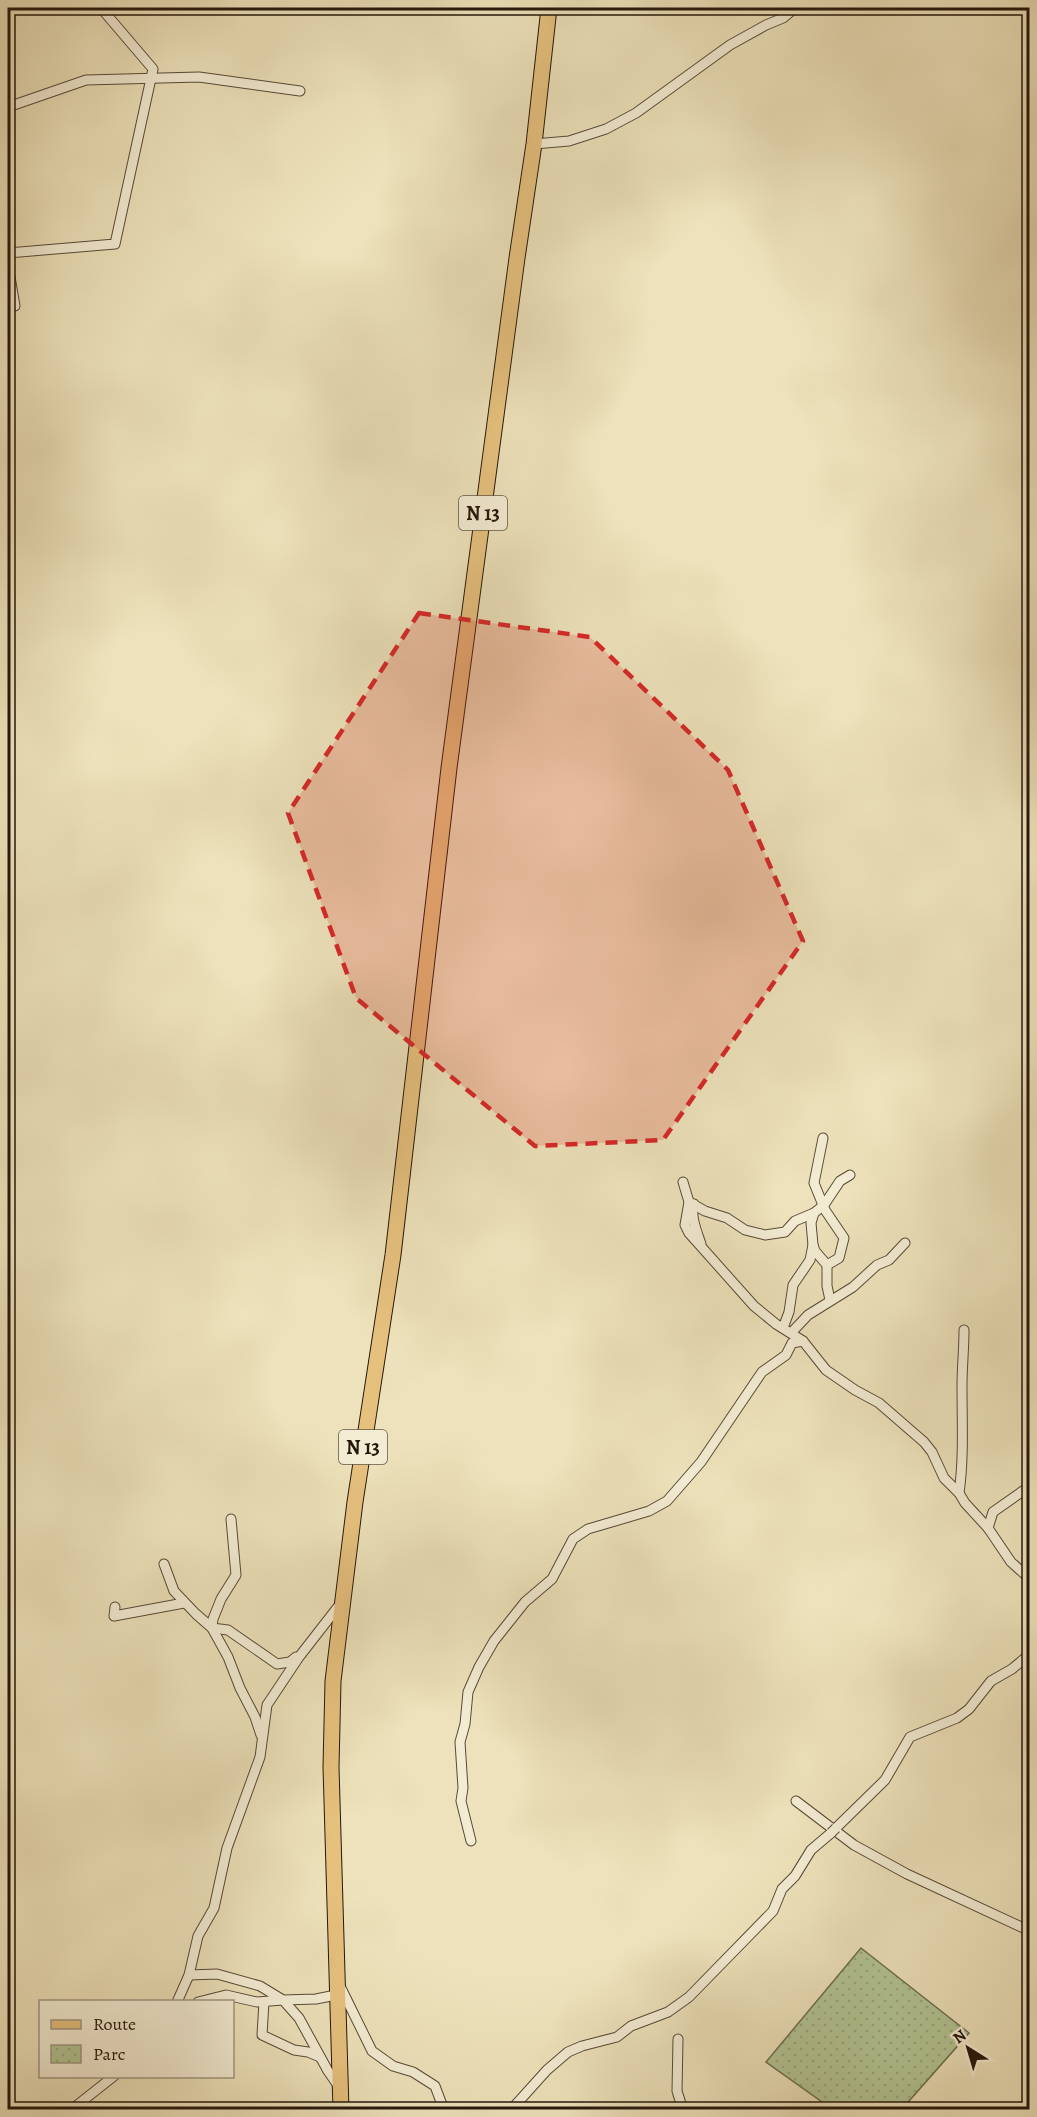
<svg xmlns="http://www.w3.org/2000/svg" width="1037" height="2117" font-family="Alegreya,serif">
	<style>
		.park { fill: url(#park-dots); stroke: #6c6e50; stroke-width: 1.5 }
		.lines { fill: none; stroke-linecap: round; stroke-linejoin: round }
		.street-casing { stroke: #574a38; stroke-width: 11 }
		.primary-casing { stroke: #25170c; stroke-width: 17 }
		.street { stroke: #f3ecd3; stroke-width: 9 }
		.primary { stroke: #e6c17e; stroke-width: 15 }
		.street-bridge-casing { stroke: #574a38; stroke-width: 11; stroke-linecap: butt }
		.street-bridge { stroke: #f3ecd3; stroke-width: 9 }
		.marked { fill: #d62828; fill-opacity: 0.2; stroke: #d62828; stroke-width: 4.5; stroke-dasharray: 12 8; stroke-linejoin: round }
		.labels { text-anchor: middle; stroke-width: 4.5; stroke-linejoin: round; paint-order: stroke }
		.shield { fill: #f3ecd3; stroke: #635748; stroke-width: 1.5 }
		.shield-label { font-size: 20px; font-weight: bold; fill: #25170c }
	</style>
	<defs>
		<pattern id="park-dots" width="8" height="8" patternUnits="userSpaceOnUse" patternTransform="scale(1.5)"><rect width="8" height="8" fill="#b3c494"/><path d="M2 2h.1M6 6h.1" fill="none" stroke="#9aa87e" stroke-width="1.8" stroke-linecap="round"/></pattern>
	</defs>
	<rect width="100%" height="100%" fill="#ede2bb"/>
	<filter id="stains"><feTurbulence type="fractalNoise" baseFrequency=".00333" numOctaves="4"/><feColorMatrix values="0 0 0 0 .2 0 0 0 0 .09 0 0 0 0 .02 0 0 0 .5 -.17"/></filter>
	<radialGradient id="worn" r=".72"><stop offset=".6" stop-color="#630" stop-opacity="0"/><stop offset="1" stop-color="#630" stop-opacity=".3"/></radialGradient>
	<polygon class="park" points="861,1948 969,2033 902,2109 832,2109 766,2062"/>
	<g class="lines">
		<g class="street-casing">
			<g id="street">
				<polyline points="8,107 86,80 199,77 300,91"/>
				<polyline points="534,144 569,141 606,129 636,113 730,45 766,25 783,18 795,8"/>
				<polyline points="8,253 115,244 153,69 101,8"/>
				<polyline points="8,265 15,306"/>
				<polyline points="823,1138 814,1183 825,1210 844,1238 839,1258 827,1265"/>
				<polyline points="683,1182 689,1202 685,1225 689,1233 754,1306 776,1324 803,1341 826,1370 855,1390 879,1403 924,1442 932,1452 944,1478 959,1493 965,1503 988,1528 1011,1562 1030,1579"/>
				<polyline points="689,1202 705,1211 727,1218 745,1230 765,1235 785,1232 795,1221 814,1213"/>
				<path d="M694,1204C690,1216 697,1232 701,1244"/>
				<polyline points="813,1245 815,1251 827,1265 827,1286 830,1300"/>
				<polyline points="783,1328 789,1312 793,1285 810,1260 813,1245 811,1223 814,1213 824,1205 840,1181 850,1175"/>
				<polyline points="792,1332 808,1315 853,1287 877,1265 889,1260 905,1243"/>
				<path d="M959,1493C964,1458 962,1422 962,1386C962,1367 964,1349 964,1330"/>
				<polyline points="231,1519 236,1575 221,1599 213,1619 212,1628 228,1630 277,1664 290,1662 296,1657"/>
				<polyline points="988,1528 993,1512 1030,1486"/>
				<polyline points="164,1564 174,1591 196,1614 212,1628 228,1657 240,1688 255,1717 261,1735"/>
				<polyline points="115,1607 114,1616 184,1603"/>
				<polyline points="796,1801 854,1845 907,1874 1030,1931"/>
				<polyline points="836,1828 885,1780 910,1737 957,1718 969,1709 991,1681 1012,1669 1030,1654"/>
				<polyline points="471,1841 461,1801 463,1788 460,1742 465,1724 468,1692 479,1667 494,1641 525,1602 552,1579 573,1539 588,1529 649,1511 667,1501 701,1462 762,1372 786,1355 792,1343 803,1341"/>
				<polyline points="189,1975 217,1974 260,1986 283,2000 316,1999 336,1995"/>
				<polyline points="341,1988 372,2051 393,2066 413,2072 435,2086 444,2110"/>
				<polyline points="177,2002 189,1975 198,1936 214,1908 227,1848 260,1757 267,1705 299,1657 341,1603"/>
				<polyline points="198,2002 226,1995 257,2002 283,2000 299,2018 328,2071 339,2087"/>
				<polyline points="264,2002 262,2035 294,2050 308,2052 320,2057"/>
				<polyline points="678,2039 677,2091 683,2110"/>
				<polyline points="71,2110 114,2076"/>
				<polyline points="511,2110 547,2070 568,2052 582,2046 617,2037 631,2026 668,2012 689,1997 773,1911 782,1889 795,1876 811,1850 831,1833"/>
			</g>
		</g>
		<g class="primary-casing">
			<polyline id="primary" points="341,2110 331,1767 333,1681 355,1502 393,1255 449,768 517,258 534,144 549,8"/>
		</g>
		<use href="#street" class="street"/>
		<use href="#primary" class="primary"/>
		<g class="street-bridge-casing">
			<polyline id="street-bridge" points="831,1833 836,1828"/>
		</g>
		<use href="#street-bridge" class="street-bridge"/>
	</g>
	<path class="marked" d="M419,613L590,637L728,770L803,941L663,1140L535,1146L356,998L288,813Z"/>
	<g class="labels">
		<g class="shield">
			<rect x="459" y="496" width="48" height="34" rx="4.5"/>
			<rect x="339" y="1430" width="48" height="34" rx="4.5"/>
		</g>
		<g class="shield-label">
			<text x="483" y="520">N 13</text>
			<text x="363" y="1454">N 13</text>
		</g>
	</g>
	<rect width="1037" height="2117" fill="none" stroke="#ede2bb" stroke-width="30"/>
	<rect x="9" y="9" width="1019" height="2099" fill="none" stroke="#25170c" stroke-width="3"/>
	<rect x="15" y="15" width="1007" height="2087" fill="none" stroke="#25170c" stroke-width="1.5"/>
	<rect x="39" y="2000" width="195" height="78" fill="#f3ecd3" stroke="#a19783" stroke-width="1.5"/>
	<rect x="51" y="2020" width="30" height="9" fill="#e6c17e" stroke="#a19783" stroke-width="1.5"/>
	<text x="93" y="2030" font-size="18" fill="#25170c">Route</text>
	<rect x="51" y="2045" width="30" height="18" fill="url(#park-dots)" stroke="#a19783" stroke-width="1.5"/>
	<text x="93" y="2060" font-size="18" fill="#25170c">Parc</text>
	<g transform="translate(968 2048) rotate(323)" stroke="#f3ecd3" stroke-width="4.5" paint-order="stroke">
	<path d="M0-4.5L10 22L0 15L-10 22Z" fill="#25170c"/>
	<text y="-9" font-size="16" font-weight="bold" text-anchor="middle" fill="#25170c">N</text>
	</g>
	<rect width="100%" height="100%" filter="url(#stains)"/>
	<rect width="100%" height="100%" fill="url(#worn)"/>
</svg>
